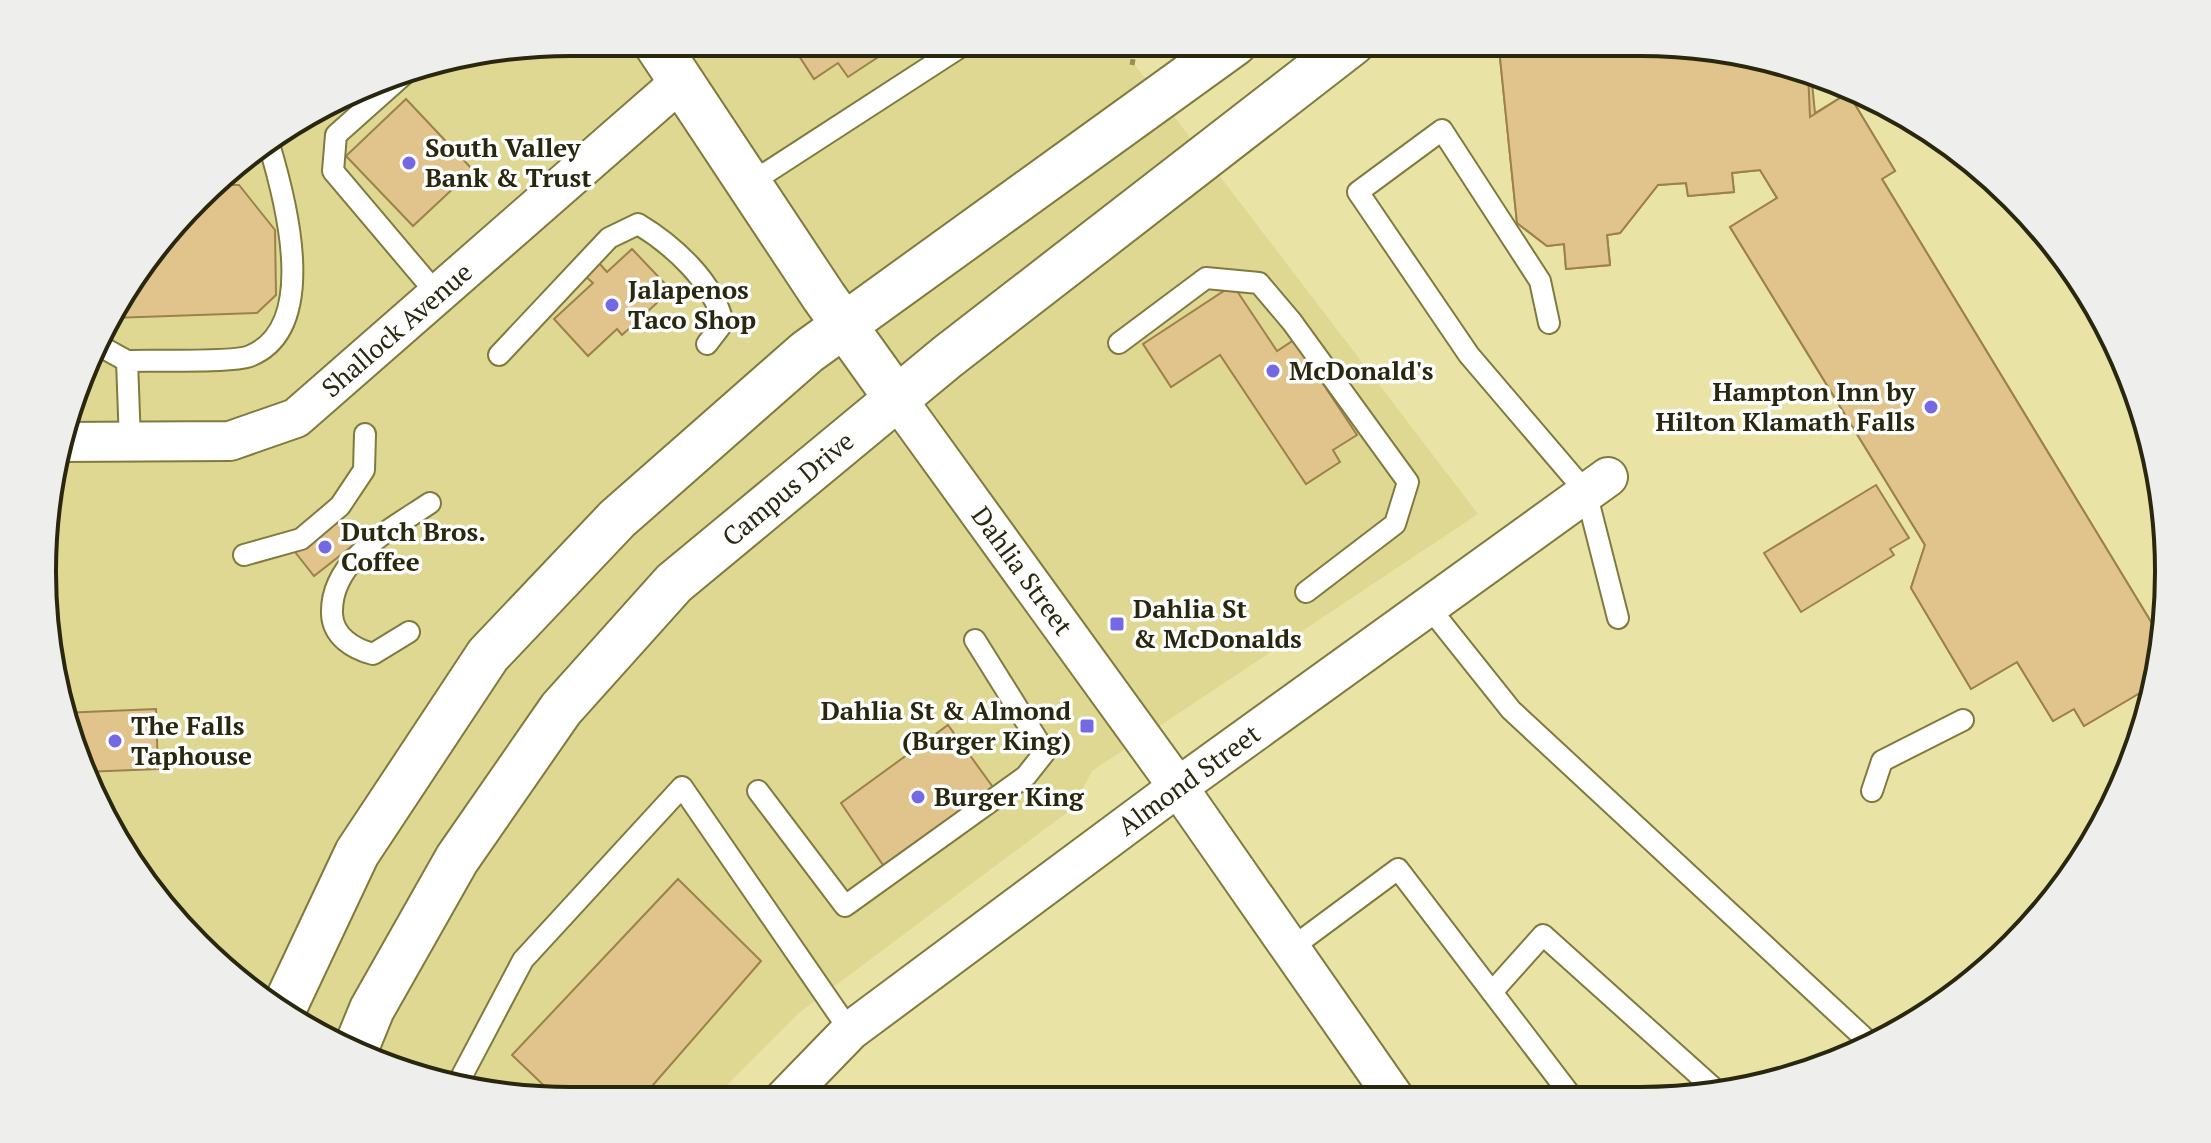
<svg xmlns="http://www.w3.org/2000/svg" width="2211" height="1143" font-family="'PT Serif',serif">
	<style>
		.built { fill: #ded892 }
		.building { fill: #e1c48c; stroke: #9c814a; stroke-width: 2 }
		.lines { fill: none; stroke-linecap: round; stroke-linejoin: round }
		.lane-casing { stroke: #807a3f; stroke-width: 24 }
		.street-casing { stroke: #807a3f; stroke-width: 42 }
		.secondary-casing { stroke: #807a3f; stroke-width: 48 }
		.path { stroke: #938f62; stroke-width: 5; stroke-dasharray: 6 6; stroke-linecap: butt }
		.lane { stroke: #fff; stroke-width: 20 }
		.street { stroke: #fff; stroke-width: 38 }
		.secondary { stroke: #fff; stroke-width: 44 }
		.poi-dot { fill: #7468e3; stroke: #fff; stroke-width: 3 }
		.labels { text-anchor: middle; stroke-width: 7; stroke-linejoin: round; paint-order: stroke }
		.poi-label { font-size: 26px; font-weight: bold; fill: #29270e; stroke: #fff; text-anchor: start }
		.street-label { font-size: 26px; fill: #29270e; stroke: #fff }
		.rim { fill: none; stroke: #29270e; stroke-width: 4 }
	</style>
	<rect width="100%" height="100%" fill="#e9e4a6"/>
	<polygon class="built" points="572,42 1118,43 1478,514 1092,771 1073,808 800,1012 713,1099 537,1100 435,1083 337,1046 197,946 96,805 60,708 43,607 60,435 131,278 249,152 401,70"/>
	<g class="building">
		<polygon points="790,42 901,42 848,77 838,63 814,79"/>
		<polygon points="1543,43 1674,43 1777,60 1811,73 1815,113 1848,93 1895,171 1882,179 2162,640 2160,653 2153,657 2158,666 2155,684 2084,726 2074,709 2053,721 2017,662 1971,689 1911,588 1925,545 1730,227 1777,198 1760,170 1732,173 1734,192 1688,196 1686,183 1658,185 1620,233 1607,235 1610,265 1566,269 1564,244 1547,246 1517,223 1499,48"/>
		<polygon points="1543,43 1674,43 1777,60 1808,72 1810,117 1848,93 1895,171 1882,179 2162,640 2160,653 2153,657 2158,666 2155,684 2084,726 2074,709 2053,721 2017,662 1971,689 1911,588 1925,545 1730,227 1777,198 1760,170 1732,173 1734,192 1688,196 1686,183 1658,185 1620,233 1607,235 1610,265 1566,269 1564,244 1547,246 1517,223 1499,48"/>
		<polygon points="406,99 473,170 413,226 346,156"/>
		<polygon points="217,185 239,185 275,230 276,295 257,313 113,318 131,278"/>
		<polygon points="632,249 671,290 622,335 617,329 588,356 554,319 593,283 585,276 599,263 607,272"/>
		<polygon points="1233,285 1277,351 1294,340 1357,435 1333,450 1340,462 1306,484 1220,355 1171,387 1143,344"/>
		<polygon points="1876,485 1909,538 1890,549 1894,555 1801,612 1764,553"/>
		<polygon points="337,519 356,543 314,576 295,552"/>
		<polygon points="156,709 158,769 84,772 62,713"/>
		<polygon points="948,725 995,790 883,865 841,803"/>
		<polygon points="678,879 761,961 640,1100 559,1100 512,1055"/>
	</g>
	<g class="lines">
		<g class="lane-casing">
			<g id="lane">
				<polyline points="410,69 336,135 333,171 437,294"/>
				<polyline points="749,184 968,42"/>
				<polyline points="1549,323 1540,281 1442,130 1358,192 1469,355 1586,492 1618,618"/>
				<polyline points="1119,343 1206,278 1259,283 1292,322 1408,482 1395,524 1306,592"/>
				<polyline points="100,346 127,361"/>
				<path d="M499,355L609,238L638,224C673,245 714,282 723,323L707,344"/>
				<path d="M130,442L127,361C151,360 233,363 250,356C321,327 285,197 268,141"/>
				<polyline points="244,555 301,539 340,506 364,470 365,434"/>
				<polyline points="1428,606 1511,710 1872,1045"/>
				<path d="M409,632L373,654C354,649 333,637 332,614C330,560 390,530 430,503"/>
				<polyline points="758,791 845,906 1026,776 1045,752 975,640"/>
				<polyline points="1872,791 1882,761 1963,720"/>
				<polyline points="1290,949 1398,869 1572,1097"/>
				<polyline points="1492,992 1543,935 1720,1094"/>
				<polyline points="456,1087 523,960 682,787 850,1031"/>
			</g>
		</g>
		<g class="street-casing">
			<g id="street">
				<polyline points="897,399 1178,787 1394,1097"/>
				<polyline points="59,442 230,441 296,418 679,83"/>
				<polyline points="784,1099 850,1031 1178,787 1608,477"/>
			</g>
		</g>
		<g class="secondary-casing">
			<g id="secondary">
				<polyline points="655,42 824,297 897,399"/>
				<polyline points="284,1008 357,853 488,655 617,519 807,352 1235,43"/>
				<polyline points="354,1053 372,1009 457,859 561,709 674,583 947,357 1352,43"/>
			</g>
		</g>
		<polyline class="path" points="1132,65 1136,43"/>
		<use href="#lane" class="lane"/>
		<use href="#street" class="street"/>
		<use href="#secondary" class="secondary"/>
	</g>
	<g class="poi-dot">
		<circle cx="409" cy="163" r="8"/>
		<circle cx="612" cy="305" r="8"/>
		<circle cx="1273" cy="371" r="8"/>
		<circle cx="1931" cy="407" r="8"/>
		<circle cx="325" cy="547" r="8"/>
		<rect x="1109" y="616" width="16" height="16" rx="4"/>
		<rect x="1079" y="718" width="16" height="16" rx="4"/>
		<circle cx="115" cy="741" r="8"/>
		<circle cx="918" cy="797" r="8"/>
	</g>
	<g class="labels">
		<g class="poi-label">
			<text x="425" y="157">South Valley<tspan x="425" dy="30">Bank &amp; Trust</tspan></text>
			<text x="628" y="299">Jalapenos<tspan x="628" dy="30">Taco Shop</tspan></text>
			<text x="1289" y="380">McDonald's</text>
			<text x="1915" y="401" text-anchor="end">Hampton Inn by<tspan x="1915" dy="30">Hilton Klamath Falls</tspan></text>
			<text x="341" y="541">Dutch Bros.<tspan x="341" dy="30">Coffee</tspan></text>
			<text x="1133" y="618">Dahlia St<tspan x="1133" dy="30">&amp; McDonalds</tspan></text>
			<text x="1071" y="720" text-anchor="end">Dahlia St &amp; Almond<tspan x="1071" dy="30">(Burger King)</tspan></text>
			<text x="131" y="735">The Falls<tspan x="131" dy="30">Taphouse</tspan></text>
			<text x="934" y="806">Burger King</text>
		</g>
		<g class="street-label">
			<text transform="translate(397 330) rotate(-41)" y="9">Shallock Avenue</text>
			<text transform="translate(788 489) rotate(-40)" y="9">Campus Drive</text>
			<text transform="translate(1022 571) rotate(54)" y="9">Dahlia Street</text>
			<text transform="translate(1189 780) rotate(-36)" y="9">Almond Street</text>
		</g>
	</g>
	<path d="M0 0H2211V1143H0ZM571 56H1640A515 515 0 0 1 2155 571V572A515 515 0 0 1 1640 1087H571A515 515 0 0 1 56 572V571A515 515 0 0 1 571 56Z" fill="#eeeeec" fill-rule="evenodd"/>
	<path class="rim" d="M571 56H1640A515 515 0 0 1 2155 571V572A515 515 0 0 1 1640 1087H571A515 515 0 0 1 56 572V571A515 515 0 0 1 571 56Z"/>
</svg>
